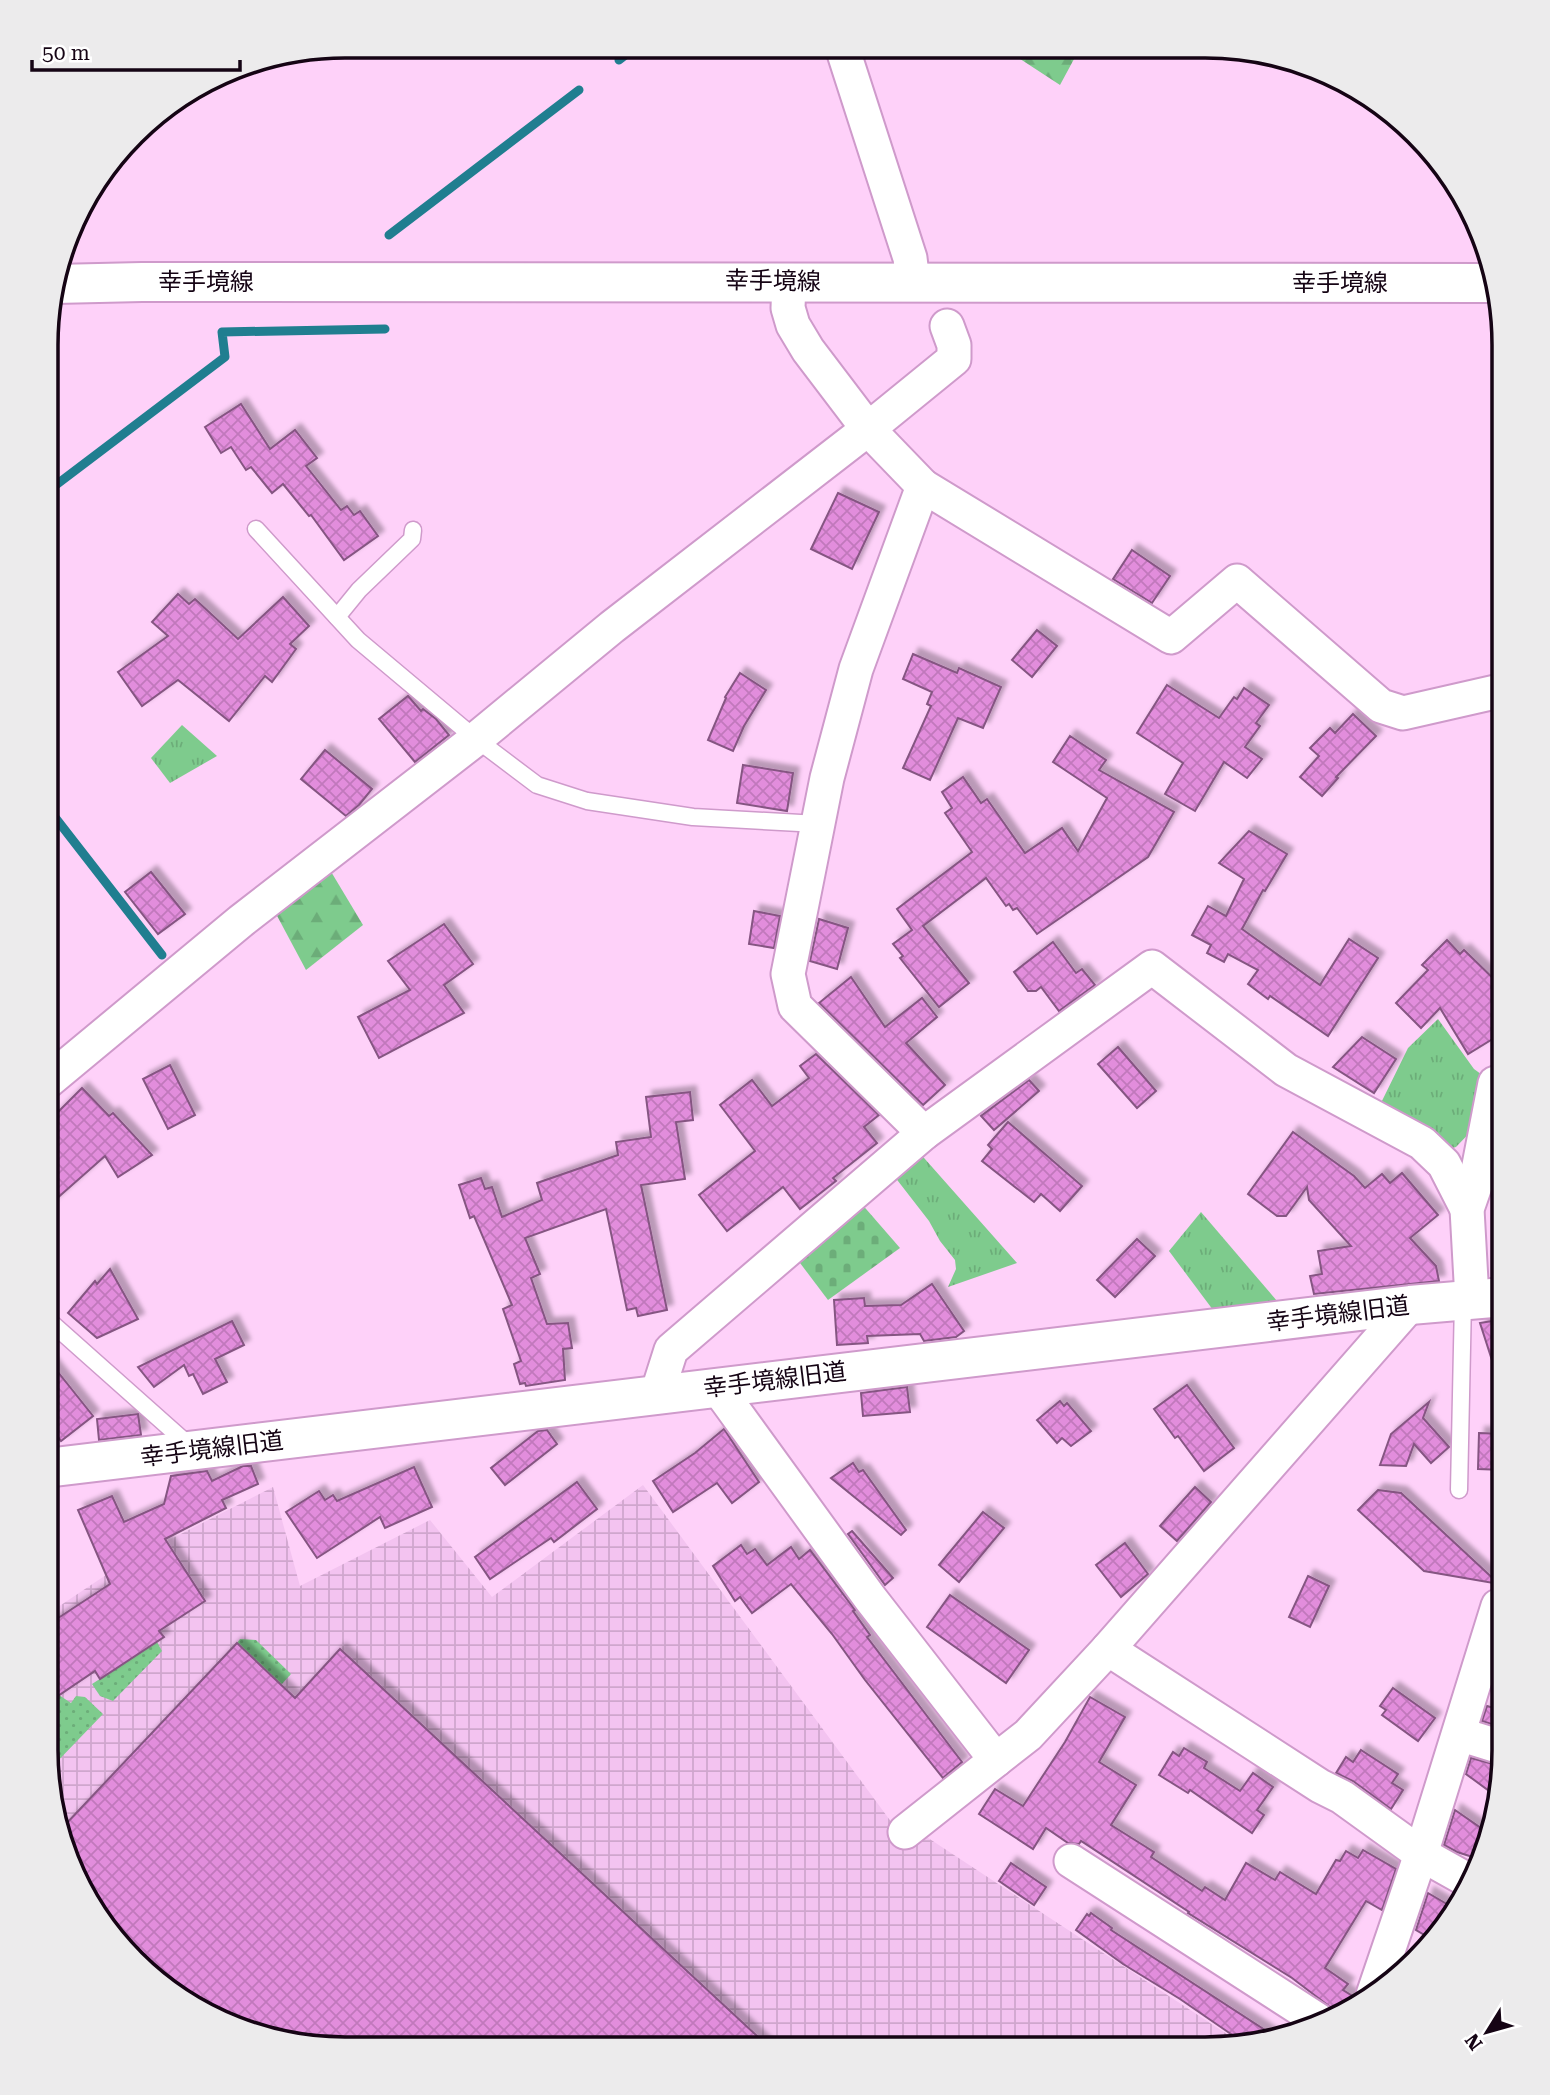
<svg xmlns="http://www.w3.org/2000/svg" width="1550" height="2095" font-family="'Roboto Serif','Noto Sans JP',serif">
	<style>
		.industrial { fill: url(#industrial-grid) }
		.grass { fill: url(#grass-tufts) }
		.forest { fill: url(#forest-firs) }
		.cemetery { fill: url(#cemetery-stones) }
		.garden { fill: url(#garden-dots) }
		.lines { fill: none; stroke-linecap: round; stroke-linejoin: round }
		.stream { stroke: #207e90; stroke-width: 9 }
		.building { fill: url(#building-cross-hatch); stroke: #855582; stroke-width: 2; filter: url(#shadow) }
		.service-casing { stroke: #cf9acb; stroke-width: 19 }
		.minor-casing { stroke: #cf9acb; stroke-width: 37 }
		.tertiary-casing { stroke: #cf9acb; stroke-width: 42 }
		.secondary-casing { stroke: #cf9acb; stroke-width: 42 }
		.service { stroke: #fff; stroke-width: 16 }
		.minor { stroke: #fff; stroke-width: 33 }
		.tertiary { stroke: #fff; stroke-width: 38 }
		.secondary { stroke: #fff; stroke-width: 38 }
		.labels { text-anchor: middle; stroke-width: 6; stroke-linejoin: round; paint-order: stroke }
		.street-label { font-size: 24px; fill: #150414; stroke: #fff }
		.rim { fill: none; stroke: #150414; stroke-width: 3.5 }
	</style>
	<defs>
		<pattern id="industrial-grid" width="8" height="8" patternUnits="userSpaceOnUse" patternTransform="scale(1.75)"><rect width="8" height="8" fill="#f3c3f0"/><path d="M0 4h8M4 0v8" fill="none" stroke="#cfa6cd"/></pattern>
		<pattern id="grass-tufts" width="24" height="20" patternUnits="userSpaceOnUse" patternTransform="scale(1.75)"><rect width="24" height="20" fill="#7ecb8d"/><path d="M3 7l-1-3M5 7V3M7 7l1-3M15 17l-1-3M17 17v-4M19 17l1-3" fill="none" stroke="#6cad79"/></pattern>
		<pattern id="forest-firs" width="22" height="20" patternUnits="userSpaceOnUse" patternTransform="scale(1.75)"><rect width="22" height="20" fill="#7ecb8d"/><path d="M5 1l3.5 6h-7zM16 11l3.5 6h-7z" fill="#6cad79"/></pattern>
		<pattern id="cemetery-stones" width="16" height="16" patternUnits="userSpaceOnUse" patternTransform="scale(1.75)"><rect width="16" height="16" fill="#7ecb8d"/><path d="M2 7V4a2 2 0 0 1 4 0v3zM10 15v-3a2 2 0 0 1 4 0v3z" fill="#6cad79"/></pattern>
		<pattern id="garden-dots" width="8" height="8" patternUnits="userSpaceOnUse" patternTransform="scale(1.75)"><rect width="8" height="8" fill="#7ecb8d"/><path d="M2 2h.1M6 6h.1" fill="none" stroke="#6cad79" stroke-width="1.8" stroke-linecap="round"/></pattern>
		<pattern id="building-cross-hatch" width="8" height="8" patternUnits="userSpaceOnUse" patternTransform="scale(1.75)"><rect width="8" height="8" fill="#e28ddc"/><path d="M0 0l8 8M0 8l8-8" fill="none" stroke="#c178bc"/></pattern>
		<filter id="shadow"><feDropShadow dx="6" dy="-6" stdDeviation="2" flood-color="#0004"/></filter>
	</defs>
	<rect width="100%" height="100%" fill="#fed1f9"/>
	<polygon class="industrial" points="643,1485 906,1842 919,1832 1239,2042 1206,2049 306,2047 120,1948 77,1883 46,1751 46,1615 124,1563 273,1487 300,1586 430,1520 492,1597"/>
	<g class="grass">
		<polygon points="182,725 217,756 170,783 151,758"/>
		<polygon points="1438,1019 1474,1069 1485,1077 1480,1122 1456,1147 1449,1149 1378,1109 1408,1048"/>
		<polygon points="917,1150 1017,1263 948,1287 956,1269 955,1260 940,1241 929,1221 891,1172"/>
		<polygon points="1201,1212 1283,1308 1216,1314 1169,1251"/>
	</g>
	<g class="forest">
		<polygon points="1002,47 1079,48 1080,48 1060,85"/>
		<polygon points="330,870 363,925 306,970 275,912"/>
	</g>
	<polygon class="cemetery" points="860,1202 900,1248 828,1300 794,1255"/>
	<g class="garden">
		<polygon points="240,1639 256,1640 291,1674 281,1685 237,1643"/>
		<polygon points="157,1642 162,1651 113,1701 100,1696 92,1684"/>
		<polygon points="59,1695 71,1703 76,1696 85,1697 103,1714 50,1769 46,1751 46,1699 48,1702"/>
	</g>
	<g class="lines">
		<g class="stream">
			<polyline points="619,60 637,46"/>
			<polyline points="389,235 579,90"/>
			<polyline points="48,491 225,357 222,332 385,329"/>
			<polyline points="47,807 162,955"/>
		</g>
	</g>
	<g class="building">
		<polygon points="241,404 270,449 295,430 317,458 306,466 341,510 347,506 354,515 360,511 378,536 344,560 311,515 309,516 283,484 272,493 251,467 246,470 231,447 221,453 205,427"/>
		<polygon points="838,493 879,512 852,569 811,549"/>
		<polygon points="1132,550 1170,576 1152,603 1113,579"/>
		<polygon points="178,594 189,604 195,599 238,639 283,597 309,626 290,644 296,649 272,682 265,676 229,721 178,680 142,706 118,672 168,636 152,622"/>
		<polygon points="1037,630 1057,646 1032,677 1012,660"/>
		<polygon points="913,654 957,673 959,668 1001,687 983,728 958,718 930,780 903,768 931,706 927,704 932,692 903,679"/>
		<polygon points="740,673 766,690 744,726 733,751 708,740 726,698 725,697"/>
		<polygon points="1167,685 1219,718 1234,697 1237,699 1244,688 1269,705 1256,723 1260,726 1245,747 1262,759 1247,778 1224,762 1195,811 1165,794 1183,763 1137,733"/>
		<polygon points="408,696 421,711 423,709 436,719 449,735 415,762 379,719"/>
		<polygon points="1353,714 1376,736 1336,777 1338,778 1322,796 1300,777 1319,756 1310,748 1330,728 1335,733"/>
		<polygon points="1070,736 1106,760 1099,770 1174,812 1148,857 1037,934 1017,908 1013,910 1009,904 1006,906 986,878 923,926 969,983 939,1007 900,958 903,956 893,944 912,930 897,909 972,852 945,813 952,808 942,792 963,777 981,803 987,799 1025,853 1062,828 1078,851 1107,798 1053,762"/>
		<polygon points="325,750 372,789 359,805 346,816 301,779"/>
		<polygon points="743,765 793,773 787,811 737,803"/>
		<polygon points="1249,831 1287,854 1265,891 1263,890 1242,929 1320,985 1349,939 1378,958 1328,1036 1270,996 1268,999 1248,984 1258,970 1228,954 1224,962 1207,953 1211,945 1192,935 1208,906 1226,916 1244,879 1219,863"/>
		<polygon points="151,872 185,914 158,934 125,892"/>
		<polygon points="754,911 780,916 774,948 749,944"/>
		<polygon points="819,919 848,928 837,969 810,961"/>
		<polygon points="444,924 473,964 444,985 464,1013 379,1058 358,1017 410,990 388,961"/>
		<polygon points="1447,940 1460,954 1464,950 1504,989 1504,1032 1468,1054 1440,1008 1421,1028 1396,1003 1428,970 1422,965"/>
		<polygon points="1053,942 1076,973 1082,969 1095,985 1059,1011 1041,987 1036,991 1028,991 1014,972"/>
		<polygon points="851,977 885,1027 922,998 937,1017 906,1043 945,1085 923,1105 819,1003"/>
		<polygon points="1362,1037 1396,1059 1374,1093 1333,1067"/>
		<polygon points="1118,1047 1156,1091 1137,1108 1098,1064"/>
		<polygon points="816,1054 879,1115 864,1127 877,1143 833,1178 836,1181 800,1209 783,1187 727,1231 699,1195 755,1151 720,1105 752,1080 772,1106 809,1078 800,1066"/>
		<polygon points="170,1065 195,1115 168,1129 143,1079"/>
		<polygon points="1029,1080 1039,1091 994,1130 981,1116"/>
		<polygon points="82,1088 109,1116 113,1113 152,1155 118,1177 105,1156 46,1208 47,1123"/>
		<polygon points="690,1092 693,1120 676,1122 685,1179 641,1185 667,1310 638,1316 636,1308 627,1310 606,1209 525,1238 540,1274 531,1278 547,1324 568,1323 572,1348 563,1349 565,1380 526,1386 525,1383 520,1384 514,1364 521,1361 503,1309 512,1305 474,1216 470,1218 459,1185 481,1178 485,1189 492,1187 502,1217 542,1200 537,1183 618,1155 616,1142 651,1137 646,1097"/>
		<polygon points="1008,1122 1082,1186 1060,1211 1041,1194 1034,1202 982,1161 992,1149 988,1145"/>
		<polygon points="1293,1132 1354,1176 1365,1188 1382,1174 1390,1183 1402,1173 1438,1215 1410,1238 1436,1266 1439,1281 1314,1294 1310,1276 1322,1274 1318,1251 1351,1246 1309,1200 1307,1187 1286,1216 1277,1216 1248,1194"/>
		<polygon points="1137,1239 1155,1256 1115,1297 1097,1280"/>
		<polygon points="110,1269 138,1319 97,1338 68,1313 95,1281 97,1284"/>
		<polygon points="932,1284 964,1331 956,1337 924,1341 920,1334 867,1336 868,1343 837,1345 834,1300 864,1298 865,1306 901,1305"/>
		<polygon points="1504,1319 1504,1384 1500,1385 1480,1323"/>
		<polygon points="232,1321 244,1345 215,1359 227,1382 203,1394 193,1374 189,1376 184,1365 154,1387 138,1367"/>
		<polygon points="46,1357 93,1416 61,1441 46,1421"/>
		<polygon points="1187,1385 1234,1448 1204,1471 1178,1436 1175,1438 1154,1409"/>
		<polygon points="907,1387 910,1412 863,1416 861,1393"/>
		<polygon points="1060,1401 1064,1406 1067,1403 1091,1431 1071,1446 1062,1438 1057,1443 1037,1420"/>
		<polygon points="1429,1402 1423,1418 1449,1447 1431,1463 1414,1444 1406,1466 1380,1465 1391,1434"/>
		<polygon points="138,1414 141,1435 99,1440 97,1419"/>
		<polygon points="724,1429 759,1482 732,1503 717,1483 673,1512 653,1481 695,1453"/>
		<polygon points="547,1430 557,1444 505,1485 491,1468 538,1431"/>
		<polygon points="1479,1433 1504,1434 1504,1470 1478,1469"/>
		<polygon points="853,1463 859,1472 863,1470 906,1530 901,1535 831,1478"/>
		<polygon points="243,1466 251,1466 258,1484 222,1500 226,1508 165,1539 205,1601 159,1631 164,1637 100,1679 95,1671 46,1704 46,1626 110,1584 78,1510 112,1496 124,1522 164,1504 171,1476 207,1471 212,1481"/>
		<polygon points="414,1467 432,1507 385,1528 380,1517 317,1558 286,1512 319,1491 325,1500 333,1495 337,1501"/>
		<polygon points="577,1482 597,1509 554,1542 551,1538 490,1579 475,1557"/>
		<polygon points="1195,1487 1211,1502 1177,1541 1160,1526"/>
		<polygon points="1378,1490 1401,1493 1499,1584 1424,1571 1358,1510"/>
		<polygon points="983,1512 1004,1528 959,1582 939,1565"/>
		<polygon points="852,1531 893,1578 885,1585 848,1534"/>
		<polygon points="1125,1543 1148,1574 1121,1597 1096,1565"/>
		<polygon points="741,1545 747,1554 755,1549 767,1565 791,1547 799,1559 810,1550 855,1610 853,1611 870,1635 867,1637 962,1762 943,1778 865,1680 832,1634 791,1584 752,1613 740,1597 735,1601 713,1566"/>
		<polygon points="1308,1576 1329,1586 1310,1627 1289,1617"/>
		<polygon points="950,1595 1029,1650 1006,1683 927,1627"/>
		<polygon points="237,1643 295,1698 340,1649 770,2048 306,2047 178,1999 120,1948 77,1883 63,1827"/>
		<polygon points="1393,1688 1435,1718 1418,1741 1382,1715 1386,1710 1380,1706"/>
		<polygon points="1090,1697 1125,1717 1099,1762 1136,1785 1111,1825 1154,1852 1151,1857 1202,1891 1205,1887 1225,1900 1246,1863 1275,1880 1280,1872 1316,1894 1336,1860 1340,1861 1346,1851 1358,1858 1363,1850 1396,1869 1382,1910 1366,1901 1325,1968 1348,1984 1343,1990 1354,1997 1357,2006 1342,2016 1292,1978 1188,1913 1189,1912 1081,1841 1079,1844 1068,1843 1046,1828 1033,1849 979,1814 995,1789 1023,1806 1065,1742"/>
		<polygon points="1487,1706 1504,1711 1504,1728 1482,1721"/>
		<polygon points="1184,1748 1207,1762 1204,1768 1240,1791 1253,1773 1273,1787 1257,1810 1264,1815 1252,1833 1190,1790 1188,1793 1159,1775 1173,1752 1179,1756"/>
		<polygon points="1361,1750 1398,1774 1392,1783 1403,1790 1391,1809 1353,1781 1336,1773 1346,1757 1353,1762"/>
		<polygon points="1471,1758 1504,1767 1496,1796 1466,1774"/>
		<polygon points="1455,1810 1484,1830 1491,1833 1482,1860 1457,1852 1444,1845"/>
		<polygon points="1011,1863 1046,1887 1034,1905 999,1881"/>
		<polygon points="1428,1893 1457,1910 1433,1940 1416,1930"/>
		<polygon points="1091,1913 1112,1928 1111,1930 1271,2034 1241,2041 1180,1999 1123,1964 1076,1930 1087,1914 1089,1916"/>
	</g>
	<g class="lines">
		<g class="service-casing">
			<g id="service">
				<polyline points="256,529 358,640 476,739 537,785 587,801 693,817 818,824"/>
				<polyline points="337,617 359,590 412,539 413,530"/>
				<polyline points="46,1318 191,1447"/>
				<polyline points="1459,1490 1463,1300"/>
			</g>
		</g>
		<g class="minor-casing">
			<g id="minor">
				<polyline points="842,47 910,258 913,283"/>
				<polyline points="789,281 788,308 793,325 808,350 868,429 923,486 856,669 827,778 788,974 795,1006 924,1133"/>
				<polyline points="923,486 1171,637 1237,581 1381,706 1403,713 1504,690"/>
				<polyline points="47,1082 241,921 476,739 612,627 868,429 954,359 954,345 947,326"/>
				<polyline points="1472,1299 1467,1209 1475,1186 1495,1083 1504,1081"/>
				<polyline points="717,1387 870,1598 996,1760 1028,1735 1108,1649 1320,1786 1342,1797 1421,1854 1471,1882"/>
				<polyline points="657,1394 671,1350 924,1133 1152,967 1286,1070 1422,1143 1444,1164 1467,1209"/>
				<polyline points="1108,1649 1410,1305"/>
				<polyline points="1459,1734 1504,1748"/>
				<polyline points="905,1832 996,1760"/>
				<polyline points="1071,1861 1321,2022"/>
				<polyline points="1373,1995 1421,1854 1498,1606 1504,1604"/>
			</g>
		</g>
		<g class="tertiary-casing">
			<polyline id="tertiary" points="46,1468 1410,1305 1504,1297"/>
		</g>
		<g class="secondary-casing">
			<polyline id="secondary" points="55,284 142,282 1490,283"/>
		</g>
		<use href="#service" class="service"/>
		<use href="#minor" class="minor"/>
		<use href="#tertiary" class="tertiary"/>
		<use href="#secondary" class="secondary"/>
	</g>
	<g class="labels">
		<g class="street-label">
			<text transform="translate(773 281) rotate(1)" y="8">幸手境線</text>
			<text x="206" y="290">幸手境線</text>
			<text x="1340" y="291">幸手境線</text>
			<text transform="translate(1338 1314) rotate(-7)" y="8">幸手境線旧道</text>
			<text transform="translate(775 1380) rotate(-7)" y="8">幸手境線旧道</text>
			<text transform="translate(212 1449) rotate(-7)" y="8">幸手境線旧道</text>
		</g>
	</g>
	<path d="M0 0H1550V2095H0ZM345 58H1205A287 287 0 0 1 1492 345V1750A287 287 0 0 1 1205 2037H345A287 287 0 0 1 58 1750V345A287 287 0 0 1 345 58Z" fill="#ecebec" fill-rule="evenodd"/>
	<path class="rim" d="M345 58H1205A287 287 0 0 1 1492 345V1750A287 287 0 0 1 1205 2037H345A287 287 0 0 1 58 1750V345A287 287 0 0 1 345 58Z"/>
	<g transform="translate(1487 2032) rotate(233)" stroke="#ffffff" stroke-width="5" paint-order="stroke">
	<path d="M0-5L12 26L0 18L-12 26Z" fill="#150414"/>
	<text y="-10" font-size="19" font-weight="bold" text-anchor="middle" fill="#150414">N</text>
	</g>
	<path d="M32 60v10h208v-10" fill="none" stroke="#150414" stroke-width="3.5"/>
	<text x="42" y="60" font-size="21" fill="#150414" stroke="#ffffff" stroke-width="5" paint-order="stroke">50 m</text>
</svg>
